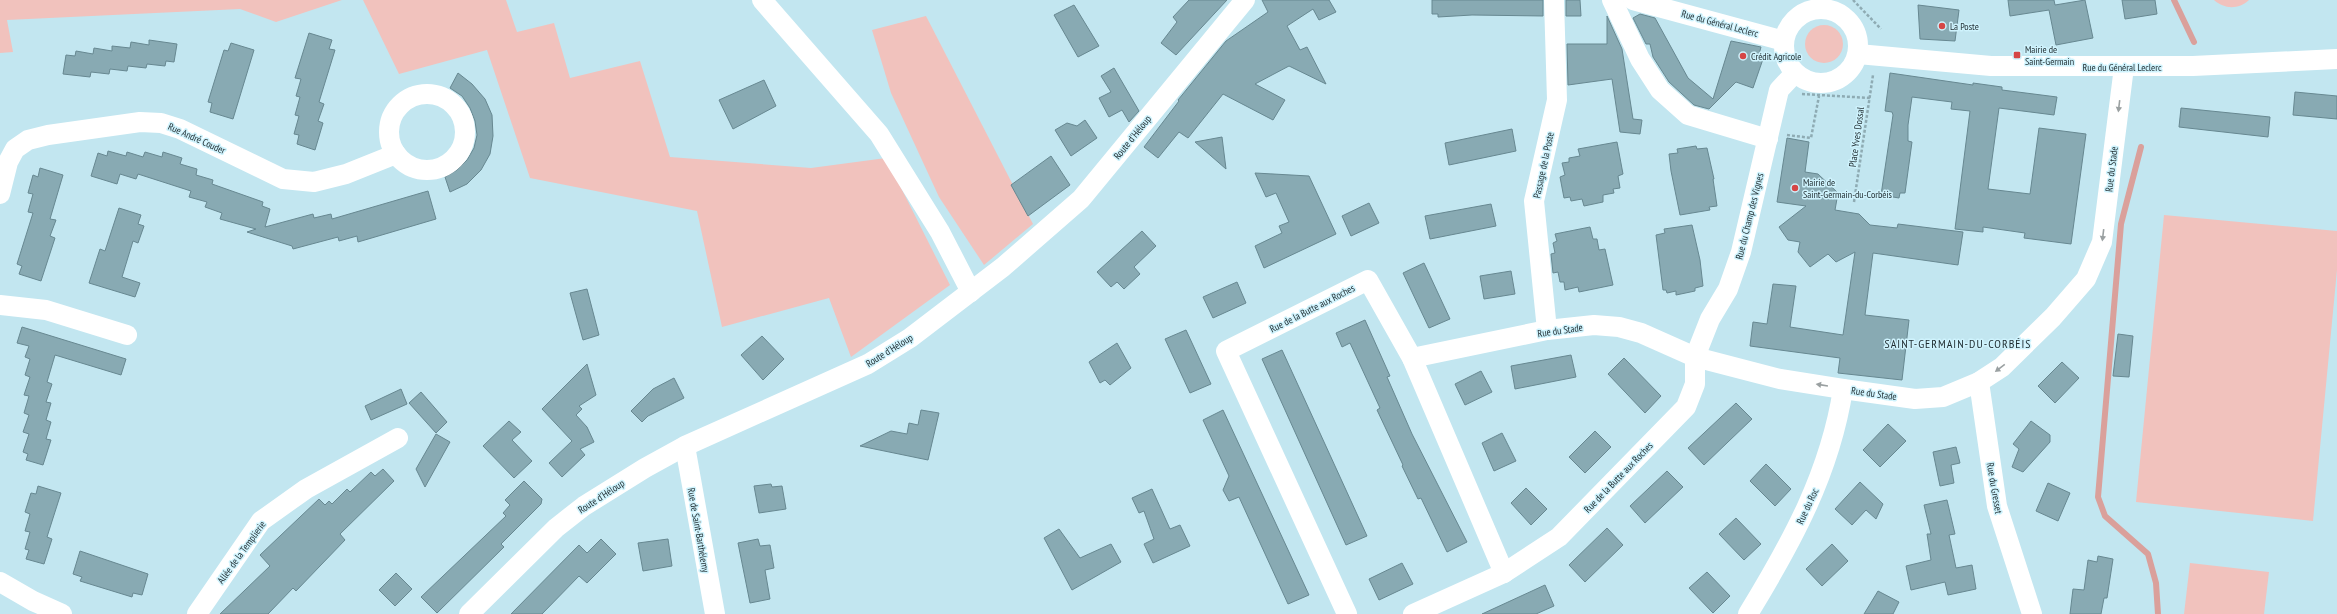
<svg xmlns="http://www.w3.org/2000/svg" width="2337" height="614" font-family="'PT Sans Narrow',sans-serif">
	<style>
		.green { fill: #f1c2bd }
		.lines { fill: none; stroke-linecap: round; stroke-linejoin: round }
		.stream { stroke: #daa09b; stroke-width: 6 }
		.building { fill: #88aab3; stroke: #678891 }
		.path { stroke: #8eabb3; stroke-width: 2.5; stroke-dasharray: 3 2; stroke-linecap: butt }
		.minor { stroke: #fff; stroke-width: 20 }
		.oneway { fill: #9aa0a1 }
		.poi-dot { fill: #d54646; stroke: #cff3fd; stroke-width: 1.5 }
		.labels { text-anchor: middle; stroke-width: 3; stroke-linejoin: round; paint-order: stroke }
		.street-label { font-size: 10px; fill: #1e2b2f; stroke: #cff3fd }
		.poi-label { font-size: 10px; fill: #1e2b2f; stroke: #cff3fd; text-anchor: start }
		.quarter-label { font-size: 12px; letter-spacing: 1px; fill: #1e2b2f; stroke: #cff3fd }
	</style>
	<rect width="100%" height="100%" fill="#c2e6f0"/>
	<g class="green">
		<polygon points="0,0 342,0 276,22 240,9 7,20 13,52 0,53"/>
		<polygon points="363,0 506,0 517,32 554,23 570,78 640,61 670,157 811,168 886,158 950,285 851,357 829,298 722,327 697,211 530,178 487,50 399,74"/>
		<path d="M2214,0H2249C2238,10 2224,9 2214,0Z"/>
		<polygon points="926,16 1033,224 984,265 939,197 891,93 872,30"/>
		<circle cx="1824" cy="44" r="19"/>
		<polygon points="2164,215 2337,231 2337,270 2313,521 2136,502"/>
		<polygon points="2190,563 2269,572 2264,614 2184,614"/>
	</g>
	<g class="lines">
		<g class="stream">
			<polyline points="2174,0 2194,42"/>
			<polyline points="2141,147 2121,224 2098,497 2105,516 2148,554 2156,583 2158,614"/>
		</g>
	</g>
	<g class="building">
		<polygon points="1189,0 1227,0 1176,55 1161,43 1177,22 1173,17"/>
		<polygon points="1262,0 1329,0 1336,12 1319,20 1313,9 1287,26 1300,50 1307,47 1326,84 1289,66 1255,84 1285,100 1273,120 1223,94 1188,138 1179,132 1158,158 1144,147 1179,101 1178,100 1226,41 1268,12"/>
		<polygon points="1432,0 1543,0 1543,16 1472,15 1438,17 1438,14 1432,14"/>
		<polygon points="1566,0 1580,0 1581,16 1566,16"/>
		<polygon points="2008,0 2054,0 2055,5 2085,0 2093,38 2056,45 2049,10 2010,16"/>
		<polygon points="2122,0 2155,0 2157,14 2125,19"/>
		<polygon points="1074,5 1099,46 1078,57 1054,15"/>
		<polygon points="1918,5 1959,10 1955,41 1920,39"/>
		<polygon points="1640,14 1655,18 1688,78 1713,99 1731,41 1761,47 1758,58 1763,59 1753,88 1736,82 1709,109 1694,105 1669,82 1653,57 1650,44 1646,44 1633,18"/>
		<polygon points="1607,16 1622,49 1633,119 1642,120 1640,134 1620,132 1612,79 1568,85 1567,44 1607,44"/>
		<polygon points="309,33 332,40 329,49 335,50 319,102 324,104 318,121 323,123 315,150 297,144 299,135 294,134 299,116 295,115 300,97 296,96 301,79 295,78"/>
		<polygon points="149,40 177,44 174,62 166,61 165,66 147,64 146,68 128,66 127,71 110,69 109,74 91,72 90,77 63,74 66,55 75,56 76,51 93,54 94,48 112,51 112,46 130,48 131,42 149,45"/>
		<polygon points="231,43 254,50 233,119 210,112 212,103 208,102 224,50 228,51"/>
		<polygon points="1114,68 1139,111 1129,122 1122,110 1109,117 1099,98 1111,92 1101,76"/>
		<polygon points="458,73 472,84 485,99 492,115 493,136 490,154 481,170 467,184 450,192 445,177 457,170 467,160 474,148 477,135 475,121 470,108 462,96 450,88"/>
		<polygon points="1890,73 1973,85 1973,83 2002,87 2002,90 2057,97 2054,115 1999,108 1988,189 2030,194 2039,128 2086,134 2071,244 2024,238 2025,233 1983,227 1983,232 1955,229 1970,111 1951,109 1952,102 1912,97 1908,125 1908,141 1912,142 1905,193 1900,193 1899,198 1881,195 1893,115 1892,112 1885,111"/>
		<polygon points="764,80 776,106 733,129 719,100"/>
		<polygon points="2295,92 2337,96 2337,119 2293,115"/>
		<polygon points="2181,108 2270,117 2268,137 2179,127"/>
		<polygon points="1085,120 1097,138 1071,156 1055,130 1067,123 1077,126"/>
		<polygon points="1512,129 1516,151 1449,165 1445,143"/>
		<polygon points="1222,137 1226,169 1195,142"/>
		<polygon points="1787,138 1809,142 1805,172 1818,174 1838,193 1835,210 1859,214 1870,225 1897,228 1898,224 1963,232 1958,265 1873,253 1865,315 1909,320 1902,380 1838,373 1840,358 1750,346 1753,322 1767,324 1773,284 1796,286 1790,327 1843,335 1855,252 1836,262 1828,254 1810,267 1798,252 1800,242 1788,240 1779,227 1806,206 1777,202"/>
		<polygon points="1617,142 1623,174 1618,176 1620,188 1613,189 1614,193 1603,195 1603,202 1584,206 1582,199 1571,201 1570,197 1564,198 1560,177 1565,175 1562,163 1569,162 1569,158 1580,156 1578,149"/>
		<polygon points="1696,146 1697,149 1707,148 1714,179 1713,179 1717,206 1709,207 1710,210 1680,215 1671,171 1669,154 1678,153 1677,149"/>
		<polygon points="108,151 126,156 127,152 143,157 145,152 162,157 163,152 182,158 180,164 197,169 196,175 213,180 212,184 263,202 262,206 270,209 265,227 313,214 314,218 331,214 332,219 428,191 436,219 358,242 357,236 339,241 338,237 293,249 292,246 247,232 256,229 220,219 222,213 205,207 207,202 189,197 191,191 138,174 136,179 120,174 117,184 91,176 98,153 107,156"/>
		<polygon points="1051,156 1070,185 1028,216 1011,185"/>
		<polygon points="40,168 63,175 50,219 56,220 50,236 55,238 41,281 19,274 22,266 17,264 33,213 28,212 33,194 28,193 33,175 38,177"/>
		<polygon points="1255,173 1309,176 1336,234 1264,268 1255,246 1282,233 1279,226 1289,222 1276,193 1266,197"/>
		<polygon points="1369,203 1379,223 1351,236 1342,216"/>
		<polygon points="1491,204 1496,226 1430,239 1425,216"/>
		<polygon points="119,208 141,215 138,224 144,226 138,243 133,241 122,277 140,283 135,297 89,283 100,249 105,251"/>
		<polygon points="1692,225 1700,260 1703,286 1695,288 1695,291 1676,295 1676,291 1667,293 1666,290 1663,290 1656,235 1665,233 1664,229"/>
		<polygon points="1590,227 1593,239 1597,239 1599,250 1605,249 1613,285 1579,292 1578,287 1565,290 1564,282 1560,282 1558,272 1553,273 1551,254 1555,253 1553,243 1557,241 1555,234"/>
		<polygon points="1142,231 1156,246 1134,267 1140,274 1124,289 1117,282 1111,287 1097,272"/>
		<polygon points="1424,263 1450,319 1429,328 1403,273"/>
		<polygon points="1511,271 1515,294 1484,299 1480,276"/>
		<polygon points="1237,282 1246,303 1213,318 1203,297"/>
		<polygon points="587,289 599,335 583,340 570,293"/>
		<polygon points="1365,320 1390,376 1387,377 1412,434 1467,542 1447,552 1421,498 1418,499 1402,466 1403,465 1377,410 1380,408 1350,343 1342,347 1336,333"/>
		<polygon points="22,327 126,359 121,375 55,355 47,382 52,384 46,402 51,403 46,420 51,422 46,439 51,440 43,465 26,460 28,454 23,452 29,434 23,432 29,415 24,413 29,396 24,395 30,377 25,375 30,359 25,357 29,346 17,343"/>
		<polygon points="1186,330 1211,384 1190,393 1165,339"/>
		<polygon points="2118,334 2133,336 2129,377 2113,376"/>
		<polygon points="762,336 784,359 763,380 741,355"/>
		<polygon points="1117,343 1131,368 1110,385 1105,380 1100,383 1089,362"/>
		<polygon points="1282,350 1367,536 1346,545 1262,359"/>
		<polygon points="1571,355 1576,377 1515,389 1511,366"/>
		<polygon points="1624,358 1661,396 1645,413 1608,374"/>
		<polygon points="2062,362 2079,378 2055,403 2038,386"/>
		<polygon points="587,364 596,395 579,406 582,409 576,415 587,427 594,442 580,449 585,455 562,477 549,463 572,441 542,409"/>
		<polygon points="1481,371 1492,392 1465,405 1455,384"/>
		<polygon points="674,378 684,398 648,416 642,422 631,411 653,389"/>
		<polygon points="401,389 407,404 371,420 365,406"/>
		<polygon points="421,392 447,422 436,433 409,403"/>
		<polygon points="1736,403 1752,419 1704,465 1688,448"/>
		<polygon points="921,410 939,413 928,460 860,446 891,431 907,434 909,423 918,425"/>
		<polygon points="1223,410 1309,595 1288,604 1239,497 1229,501 1223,490 1229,476 1203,420"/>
		<polygon points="509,421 521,432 512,440 532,461 514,478 483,446"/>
		<polygon points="2031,421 2050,435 2050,442 2023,472 2012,467 2019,449 2013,444"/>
		<polygon points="1888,424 1906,441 1880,467 1863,450"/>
		<polygon points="1595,431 1611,447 1585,473 1569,457"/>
		<polygon points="1502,433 1516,461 1494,471 1482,443"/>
		<polygon points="436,434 450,442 425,487 416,469"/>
		<polygon points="1956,447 1960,463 1951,465 1954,483 1940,486 1933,452"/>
		<polygon points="1766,464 1791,489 1775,506 1750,481"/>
		<polygon points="383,469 394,481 340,534 345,540 296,591 293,588 268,614 220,614 270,566 260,555 319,499 325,505 329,501 332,504 347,489 350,492 371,472 375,476"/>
		<polygon points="1667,471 1683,487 1645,523 1630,506"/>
		<polygon points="524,481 542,499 541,504 501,544 504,547 437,613 421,597 506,516 503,513 510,505 505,500"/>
		<polygon points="1860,482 1883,504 1876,519 1866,510 1852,525 1835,509"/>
		<polygon points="2048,483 2070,493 2058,521 2036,511"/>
		<polygon points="771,484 772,487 782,486 786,509 759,513 754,486"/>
		<polygon points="38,486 61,493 47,537 52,539 44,564 26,559 29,550 25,549 30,532 25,531 30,514 25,512 31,493 36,494"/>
		<polygon points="1526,488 1547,509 1531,525 1511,503"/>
		<polygon points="1152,489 1170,529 1180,525 1190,546 1153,563 1144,544 1154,539 1144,511 1139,513 1132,498"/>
		<polygon points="1947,500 1955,534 1949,535 1956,568 1972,565 1976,589 1948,595 1945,582 1911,590 1906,566 1931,560 1927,534 1931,534 1924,505"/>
		<polygon points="1736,518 1761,544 1744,560 1719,534"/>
		<polygon points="1607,528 1623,545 1585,582 1569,565"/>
		<polygon points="1059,529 1080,558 1111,544 1121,562 1072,590 1044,538"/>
		<polygon points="601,539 616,554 587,583 579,576 542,614 511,614 579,545 587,553"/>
		<polygon points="668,539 672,566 643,571 638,543"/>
		<polygon points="758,539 760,546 770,545 774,568 765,570 770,599 750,603 738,543"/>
		<polygon points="1832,544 1848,561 1822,586 1806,569"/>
		<polygon points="80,551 148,574 142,595 133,593 132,597 80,581 82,577 73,574"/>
		<polygon points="2098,556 2113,559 2107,598 2104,598 2101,614 2070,614 2073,589 2084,590 2088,560 2097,562"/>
		<polygon points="1402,563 1413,584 1379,600 1369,579"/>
		<polygon points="1707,572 1730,596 1713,613 1689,588"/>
		<polygon points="396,573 412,589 395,606 379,590"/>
		<polygon points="1545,585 1554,606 1536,614 1482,614"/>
		<polygon points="1878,591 1899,602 1893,614 1864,614"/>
	</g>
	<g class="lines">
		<g class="path">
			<polyline points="1853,0 1881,29"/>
			<polyline points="1802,94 1870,98"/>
			<polyline points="1787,135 1811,138 1819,96"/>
			<polyline points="1854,202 1873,75"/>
		</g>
		<g class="minor">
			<polyline points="762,0 879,134 940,232 971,292"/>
			<polyline points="1612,0 1640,59 1660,90 1688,115 1768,139"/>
			<polyline points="1633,0 1784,41"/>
			<circle cx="1821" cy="46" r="37"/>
			<polyline points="1858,54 1991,66 2193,66 2337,59"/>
			<circle cx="427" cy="132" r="38"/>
			<polyline points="0,194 8,162 15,149 28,140 48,135 140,122 161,123 180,129 283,179 314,182 346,174 396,154"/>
			<polyline points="0,305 46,310 127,335"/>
			<polyline points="1547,330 1534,201 1557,100 1554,0"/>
			<polyline points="1412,358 1547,330 1594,325 1619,327 1641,333 1695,357 1780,379 1843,389 1915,399 1943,397 1979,382 2002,367 2053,317 2086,279 2102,242 2124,67"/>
			<polyline points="1979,382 1997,506 2032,614"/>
			<polyline points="685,446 715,614"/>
			<polyline points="0,582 33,601 62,614"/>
			<polyline points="197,614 261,521 306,489 398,438"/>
			<polyline points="469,614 556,528 584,506 645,468 685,446 868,364 910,338 1003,267 1081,199 1245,0"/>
			<polyline points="1347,614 1226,351 1368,280 1412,358 1504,573"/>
			<polyline points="1413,614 1504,573 1559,537 1686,407 1695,384 1695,357 1710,319 1728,289 1741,252 1779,90 1795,73"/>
			<path d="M1748,614C1792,542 1830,473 1843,389"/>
		</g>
	</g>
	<defs><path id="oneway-solid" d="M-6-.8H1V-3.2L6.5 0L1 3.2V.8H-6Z"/></defs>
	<g class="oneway">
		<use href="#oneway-solid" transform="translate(2119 106) rotate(97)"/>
		<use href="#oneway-solid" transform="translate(2103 235) rotate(97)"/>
		<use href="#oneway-solid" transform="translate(2000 368) rotate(143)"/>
		<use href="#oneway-solid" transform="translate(1822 385) rotate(-171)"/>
	</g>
	<g class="poi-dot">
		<circle cx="1942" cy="26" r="4"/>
		<rect x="2013" y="51" width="8" height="8" rx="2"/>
		<circle cx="1743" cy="56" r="4"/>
		<circle cx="1795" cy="188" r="4"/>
	</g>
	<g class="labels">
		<g class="street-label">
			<text transform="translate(1720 23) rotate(15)" y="4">Rue du Général Leclerc</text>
			<text x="2122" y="71">Rue du Général Leclerc</text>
			<text transform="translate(1132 137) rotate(-51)" y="4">Route d'Héloup</text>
			<text transform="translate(1856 137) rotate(-82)" y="4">Place Yves Dossal</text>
			<text transform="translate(197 138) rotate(24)" y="4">Rue André Couder</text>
			<text transform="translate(1543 165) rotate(-78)" y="4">Passage de la Poste</text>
			<text transform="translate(2111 169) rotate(-83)" y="4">Rue du Stade</text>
			<text transform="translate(1749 216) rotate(-76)" y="4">Rue du Champ des Vignes</text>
			<text transform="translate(1312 308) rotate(-27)" y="4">Rue de la Butte aux Roches</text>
			<text transform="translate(1560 330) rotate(-8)" y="4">Rue du Stade</text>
			<text transform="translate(889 350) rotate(-32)" y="4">Route d'Héloup</text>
			<text transform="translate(1874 393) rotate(8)" y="4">Rue du Stade</text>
			<text transform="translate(1618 477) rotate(-46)" y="4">Rue de la Butte aux Roches</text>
			<text transform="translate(1995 488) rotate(80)" y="4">Rue du Gresset</text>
			<text transform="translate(601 496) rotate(-33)" y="4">Route d'Héloup</text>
			<text transform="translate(1807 506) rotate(-65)" y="4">Rue du Roc</text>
			<text transform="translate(699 530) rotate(80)" y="4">Rue de Saint-Barthélemy</text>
			<text transform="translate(241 552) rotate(-54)" y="4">Allée de la Templierie</text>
		</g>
		<g class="poi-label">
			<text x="1950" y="30">La Poste</text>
			<text x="2025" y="53">Mairie de<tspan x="2025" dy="12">Saint-Germain</tspan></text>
			<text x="1751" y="60">Crédit Agricole</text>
			<text x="1803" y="186">Mairie de<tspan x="1803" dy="12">Saint-Germain-du-Corbéis</tspan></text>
		</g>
		<g class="quarter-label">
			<text x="1958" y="348">SAINT-GERMAIN-DU-CORBÉIS</text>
		</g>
	</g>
</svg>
